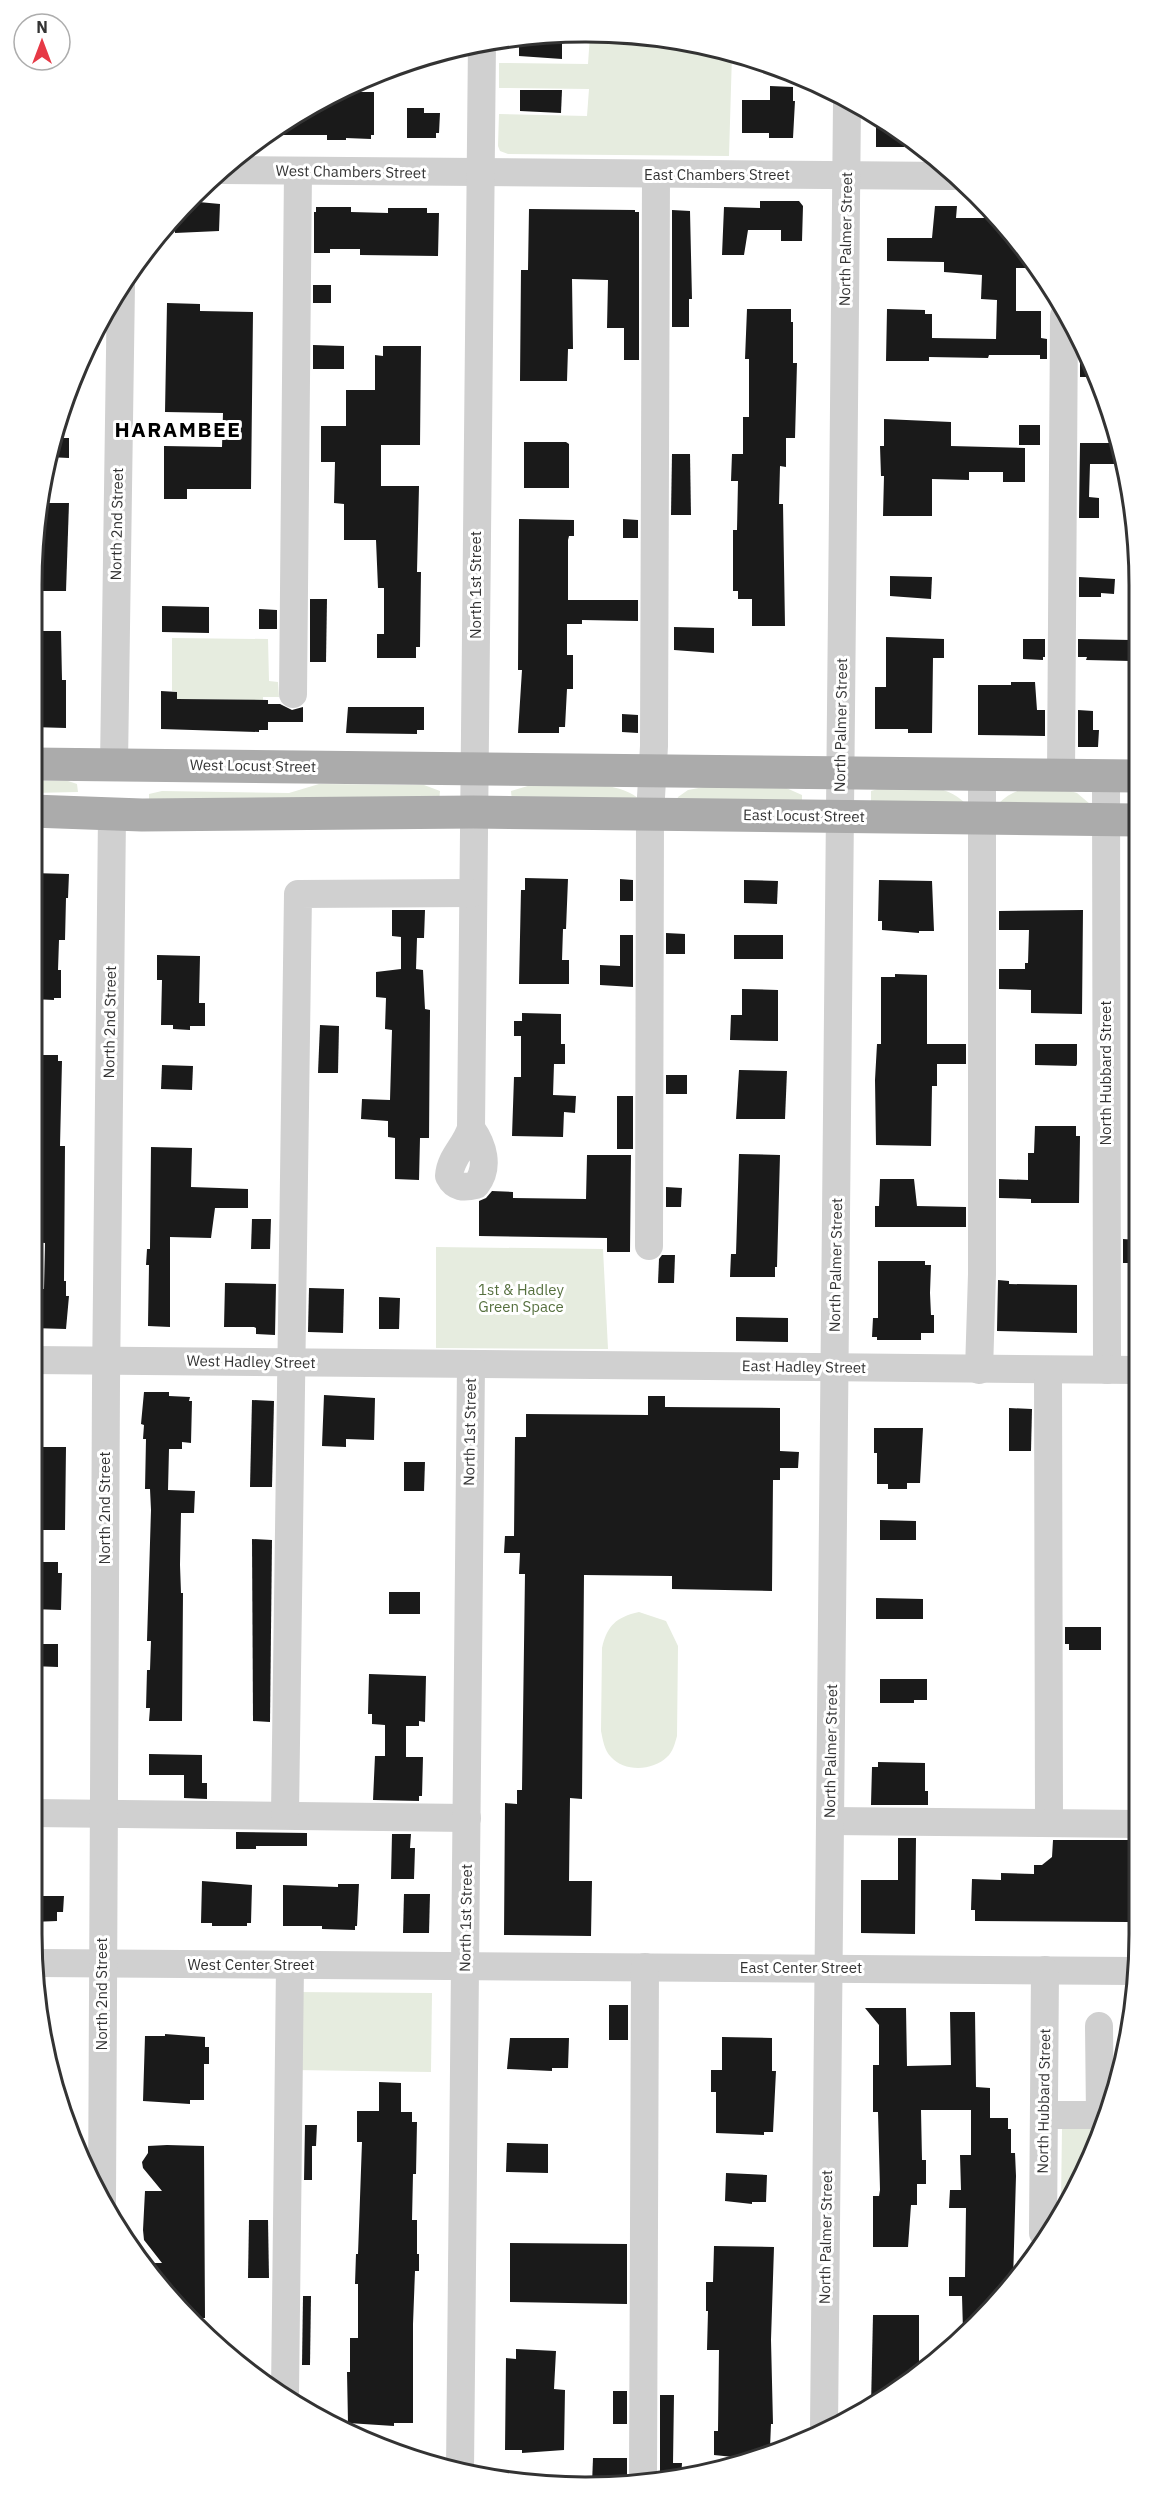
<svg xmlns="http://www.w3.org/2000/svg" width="1171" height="2519" font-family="'IBM Plex Sans',sans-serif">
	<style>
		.green { fill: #e6ecdf }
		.building { fill: #1a1a1a }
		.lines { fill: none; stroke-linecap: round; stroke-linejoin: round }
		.minor { stroke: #d0d0d0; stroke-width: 28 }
		.major { stroke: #ababab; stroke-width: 33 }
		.labels { text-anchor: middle; stroke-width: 6; stroke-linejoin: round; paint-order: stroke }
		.street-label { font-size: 15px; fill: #333; stroke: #fff }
		.park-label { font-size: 15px; fill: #56703f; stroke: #fff }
		.district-label { font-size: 21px; font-weight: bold; letter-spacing: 1.5px; fill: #000; stroke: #fff }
		.rim { fill: none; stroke: #333; stroke-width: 3 }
	</style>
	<rect width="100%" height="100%" fill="#fff"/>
	<g class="green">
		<polygon points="590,35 634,36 693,42 732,54 729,156 508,154 500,151 498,146 499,114 587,116 589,89 499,88 499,63 588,64"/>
		<polygon points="172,638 268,639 269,681 278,682 279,697 263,697 263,700 177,699 177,692 172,691"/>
		<polygon points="32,781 68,781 77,784 78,792 32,793"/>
		<polygon points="319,784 424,785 440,791 439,802 149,801 149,794 162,791 289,793"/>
		<path d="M531,785C561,785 616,778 639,799L512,802L511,791Z"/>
		<path d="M891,785C919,786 944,783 965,803L871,801V791Z"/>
		<path d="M1054,786L1077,793L1090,804H998C1015,787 1031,787 1054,786Z"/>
		<polygon points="704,787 784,787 802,795 802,804 677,800 678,797 688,790"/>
		<polygon points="436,1247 603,1249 608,1349 436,1348"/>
		<path d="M639,1612L666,1621L678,1646L677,1736C675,1743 673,1752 667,1757C653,1771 624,1772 611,1757C604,1750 603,1740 601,1731L602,1648C607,1626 616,1617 639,1612Z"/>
		<polygon points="293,1992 432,1993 431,2072 293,2070"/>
		<polygon points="1104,2122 1097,2145 1061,2203 1062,2128"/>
	</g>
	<g class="building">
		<polygon points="542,36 562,36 562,59 519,56 519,38"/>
		<polygon points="770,86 793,87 793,101 795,101 793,138 769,138 769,133 742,133 742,100 770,100"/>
		<polygon points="520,90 562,90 561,113 520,111"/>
		<polygon points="340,92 374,92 374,135 371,135 371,139 346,138 346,140 327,140 327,135 283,135 284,122"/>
		<polygon points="407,108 424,108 424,113 440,113 439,133 436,133 436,138 407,138"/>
		<polygon points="876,119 904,135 904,147 876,147"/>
		<polygon points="188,201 220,204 219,231 175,233 175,230 164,230"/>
		<polygon points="760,201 799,201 803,206 802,241 781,241 781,230 748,230 744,255 722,255 724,207 760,208"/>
		<polygon points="935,206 957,206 956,218 994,218 1025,248 1036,268 1016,268 1016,311 1041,311 1041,338 1047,339 1047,359 1040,359 1040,355 989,355 988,358 929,357 929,361 886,361 887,309 925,310 925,314 932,314 932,338 996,339 997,300 981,299 982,275 944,272 944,262 887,261 887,238 932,238"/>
		<polygon points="316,207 351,207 351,212 388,213 388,208 427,208 427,213 439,213 438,256 360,255 360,249 330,249 330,253 314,253 314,212 316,212"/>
		<polygon points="529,209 635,210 635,212 639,212 639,360 624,360 624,328 607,328 608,280 572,279 573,349 568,349 567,381 520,381 521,270 528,270"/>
		<polygon points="672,210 690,211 692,299 689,299 689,327 672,327"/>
		<rect x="313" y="285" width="18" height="18"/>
		<polygon points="167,303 200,304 200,311 253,312 251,489 187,489 187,499 164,499 164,446 222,447 223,413 165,412"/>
		<polygon points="747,309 791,309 791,322 793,322 793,363 797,363 795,438 786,438 786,467 780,466 779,504 783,504 785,626 752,626 752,599 738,599 738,591 733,591 733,530 737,530 738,481 731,481 732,454 743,454 743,417 749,417 749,359 745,359"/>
		<polygon points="1080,344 1087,355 1086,377 1080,377"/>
		<polygon points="313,345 344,346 344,369 313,369"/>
		<polygon points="383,346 421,346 420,445 381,445 381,486 419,486 417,572 421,572 420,647 416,647 416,658 377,658 377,634 384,634 384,588 378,588 376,540 344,540 344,504 334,503 335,462 321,462 321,426 346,426 346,390 375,390 375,355 383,356"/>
		<polygon points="884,419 951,422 951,446 1025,448 1025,482 1003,482 1003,472 969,472 969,480 932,479 932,516 883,516 884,476 881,476 880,446 884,446"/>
		<rect x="1019" y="425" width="21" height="20"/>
		<polygon points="54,438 69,438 69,458 48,457"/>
		<polygon points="524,442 566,442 569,444 569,488 524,488"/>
		<polygon points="1080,443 1116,443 1122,464 1090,464 1089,497 1099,498 1099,518 1079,518"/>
		<polygon points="672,454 690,454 691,515 671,515"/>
		<polygon points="40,503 69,503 66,591 32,591"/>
		<polygon points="519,519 574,520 574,536 569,536 568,540 568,600 638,600 638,621 582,620 582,624 567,624 567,655 573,655 573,689 567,689 565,727 559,727 559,733 518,733 522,670 518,670"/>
		<polygon points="623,519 638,520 638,538 623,538"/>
		<polygon points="890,576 932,577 931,599 890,596"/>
		<polygon points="1079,577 1115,579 1114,594 1101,593 1101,597 1079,597"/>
		<polygon points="310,599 327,599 326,662 310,662"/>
		<polygon points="162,606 209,607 209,633 162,632"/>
		<polygon points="259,609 277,610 277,629 259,629"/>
		<polygon points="674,627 714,628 714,653 674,650"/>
		<polygon points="32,631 61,631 62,680 66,680 66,728 32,727"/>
		<polygon points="886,637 944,639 944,658 933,658 932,733 908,733 908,729 875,729 875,687 886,687"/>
		<polygon points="1023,639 1045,639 1045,657 1043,657 1043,660 1023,659"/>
		<polygon points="1078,639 1131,640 1131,661 1086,660 1087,657 1078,657"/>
		<polygon points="1011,682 1035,682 1037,710 1045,710 1045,736 978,735 978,685 1011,685"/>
		<polygon points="161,691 177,692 177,699 268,700 268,704 280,704 292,710 303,707 303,722 268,722 268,730 259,730 259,732 161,729"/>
		<polygon points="348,707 424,707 424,730 417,730 417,734 346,733"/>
		<polygon points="1078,710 1093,711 1093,730 1099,730 1098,747 1078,747"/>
		<polygon points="622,714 638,715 638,733 622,732"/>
		<polygon points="32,873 69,874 68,898 66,898 65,940 59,940 58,970 61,970 61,998 54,998 54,1000 32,999"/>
		<polygon points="525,878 568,879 566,929 563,929 562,960 569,960 569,984 519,984 521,890 525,890"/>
		<polygon points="620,879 633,880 633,901 620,901"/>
		<polygon points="744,880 778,881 777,904 744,903"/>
		<polygon points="879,880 932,881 934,931 919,931 919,933 882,930 882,921 878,921"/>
		<polygon points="392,910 425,910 424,938 417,938 416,969 423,970 425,1009 430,1010 429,1138 420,1138 419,1180 395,1179 395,1138 388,1137 388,1121 361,1119 362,1099 390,1100 392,1030 385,1029 386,998 376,997 376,972 401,969 401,937 392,936"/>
		<polygon points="1083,910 1082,1014 1031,1013 1031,990 999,989 999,969 1025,969 1025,963 1028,963 1029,930 999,930 999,911"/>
		<polygon points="666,933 685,934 685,954 666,954"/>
		<polygon points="620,935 633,935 633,987 600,985 600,965 620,966"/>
		<rect x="734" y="935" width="49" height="24"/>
		<polygon points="157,955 200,956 199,1003 205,1003 205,1026 190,1026 190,1030 173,1029 173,1025 161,1025 162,980 157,980"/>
		<polygon points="895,974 927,975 927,1044 966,1044 966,1064 937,1064 937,1086 932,1086 931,1146 876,1145 875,1080 877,1044 881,1044 881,977 895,977"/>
		<polygon points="742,989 778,990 778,1041 730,1040 731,1015 742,1015"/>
		<polygon points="522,1013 561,1014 561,1044 565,1044 565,1064 554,1064 553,1095 576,1096 575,1113 564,1112 563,1137 512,1136 514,1077 521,1077 521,1036 514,1036 514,1021 522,1021"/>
		<polygon points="320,1025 339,1026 338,1073 318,1073"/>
		<polygon points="1035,1044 1077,1044 1077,1064 1076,1066 1035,1065"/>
		<polygon points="32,1055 58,1055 58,1061 62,1061 60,1146 65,1146 64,1281 66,1281 66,1296 69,1296 66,1329 32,1328 32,1289 44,1289 45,1243 32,1242"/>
		<polygon points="162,1065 193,1066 192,1090 161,1089"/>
		<polygon points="739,1070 787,1071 785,1119 736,1119"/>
		<rect x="666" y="1075" width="21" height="19"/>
		<rect x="617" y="1096" width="16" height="53"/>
		<polygon points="1035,1126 1076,1126 1076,1136 1080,1136 1079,1203 1031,1203 1031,1199 999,1198 999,1179 1028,1180 1028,1153 1034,1153"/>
		<polygon points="151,1147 192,1148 191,1187 248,1189 248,1208 215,1208 211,1238 170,1237 170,1327 148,1326 149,1265 146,1265 147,1249 150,1249"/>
		<polygon points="739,1154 780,1155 777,1267 775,1267 775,1277 730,1277 731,1254 736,1254"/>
		<polygon points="587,1155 631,1155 630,1252 607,1252 607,1238 479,1236 479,1201 486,1198 492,1191 513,1192 513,1198 586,1199"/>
		<polygon points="880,1179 914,1179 917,1206 966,1207 966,1227 875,1227 875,1206 879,1206"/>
		<polygon points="666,1187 682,1188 681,1207 666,1207"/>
		<polygon points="252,1219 271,1219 270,1249 251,1249"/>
		<polygon points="1123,1239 1137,1240 1137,1263 1123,1263"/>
		<polygon points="662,1255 675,1255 674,1283 658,1283 659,1259"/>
		<polygon points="878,1261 925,1261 925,1265 931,1265 930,1293 931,1315 934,1315 934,1333 921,1333 921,1340 877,1340 877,1337 872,1337 873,1318 878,1318"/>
		<polygon points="998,1280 1009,1281 1009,1284 1077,1285 1077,1333 997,1331"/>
		<polygon points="225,1283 276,1284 275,1335 256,1334 256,1328 254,1327 224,1327"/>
		<polygon points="309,1288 344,1289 343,1333 308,1332"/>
		<polygon points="379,1297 400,1298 399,1329 379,1329"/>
		<polygon points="736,1317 788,1318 788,1342 736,1341"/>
		<polygon points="144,1392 169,1392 169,1396 190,1397 189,1401 192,1401 191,1443 182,1442 182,1449 169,1449 168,1490 195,1491 194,1513 181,1513 180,1565 181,1593 183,1593 182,1721 149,1721 150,1708 146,1708 147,1670 150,1670 151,1641 147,1641 151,1510 150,1489 145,1489 146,1439 143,1439 144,1425 141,1424"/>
		<polygon points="324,1395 375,1398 374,1440 346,1439 346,1447 322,1446"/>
		<polygon points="648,1396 665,1396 665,1407 780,1408 780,1451 799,1452 798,1468 780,1468 780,1480 773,1480 772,1591 672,1589 672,1576 584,1575 582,1799 570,1798 569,1881 592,1881 591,1936 504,1935 505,1803 517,1804 517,1790 522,1790 525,1574 519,1574 520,1553 504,1553 505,1536 514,1536 515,1437 526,1437 526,1414 648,1415"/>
		<polygon points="252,1400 274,1401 272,1487 250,1487"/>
		<polygon points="1009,1408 1032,1409 1031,1451 1009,1451"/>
		<polygon points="874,1428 923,1428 920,1483 907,1483 907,1489 888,1489 888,1484 877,1484 877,1453 874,1453"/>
		<polygon points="43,1447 66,1447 65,1530 32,1530 32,1492 43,1492"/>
		<polygon points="404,1462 425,1462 424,1491 404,1491"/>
		<polygon points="880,1520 916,1521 916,1540 880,1540"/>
		<polygon points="252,1539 272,1540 270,1722 253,1721"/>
		<polygon points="32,1562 58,1562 58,1573 62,1573 61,1610 32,1609"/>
		<rect x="389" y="1592" width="31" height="22"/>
		<polygon points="876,1598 923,1599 923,1619 876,1619"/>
		<polygon points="1065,1627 1101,1627 1101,1650 1069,1650 1069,1644 1065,1644"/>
		<polygon points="32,1644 58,1644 58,1667 32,1666"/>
		<polygon points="369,1674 426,1676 425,1722 419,1721 419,1726 406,1726 406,1757 423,1757 422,1796 419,1796 419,1801 373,1800 375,1756 385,1756 385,1725 372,1724 372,1714 368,1714"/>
		<polygon points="880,1679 927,1679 927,1700 914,1700 914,1703 880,1703"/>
		<polygon points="149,1754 202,1755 202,1783 207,1783 207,1799 184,1798 184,1775 149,1775"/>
		<polygon points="878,1762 925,1763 925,1791 928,1791 928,1805 871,1805 872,1767 878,1767"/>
		<polygon points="236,1832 307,1833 307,1846 256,1846 256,1849 236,1849"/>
		<polygon points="392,1834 411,1834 410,1848 415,1848 414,1879 391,1879"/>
		<polygon points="898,1838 916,1838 915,1934 861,1933 861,1880 898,1880"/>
		<polygon points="1053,1840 1131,1840 1129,1922 975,1921 975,1910 971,1910 972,1879 1001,1880 1001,1873 1034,1874 1034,1865 1042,1865 1052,1857"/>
		<polygon points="202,1881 252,1885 251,1923 247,1923 247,1926 212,1926 212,1923 201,1923"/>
		<polygon points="338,1884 359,1884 357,1926 355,1926 355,1930 322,1929 322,1926 283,1926 283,1885 338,1887"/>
		<polygon points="404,1894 430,1894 429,1933 403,1933"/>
		<polygon points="32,1896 64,1896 63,1912 57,1912 57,1921 32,1922"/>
		<rect x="609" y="2005" width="19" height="35"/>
		<polygon points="865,2008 906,2008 907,2066 951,2065 950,2012 975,2012 976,2087 990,2088 990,2118 1008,2118 1008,2129 1011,2129 1011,2153 1015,2153 1016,2176 1013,2281 1002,2299 963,2331 962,2296 949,2296 949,2277 965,2277 966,2208 949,2208 950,2190 961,2190 960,2155 971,2155 971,2110 921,2110 922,2160 926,2160 926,2184 917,2184 917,2205 911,2205 908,2247 873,2247 873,2196 879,2196 880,2190 878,2112 873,2112 873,2065 879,2065 879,2025"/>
		<polygon points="165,2034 205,2037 205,2047 209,2047 209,2064 204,2064 204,2100 190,2100 190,2104 143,2101 145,2036 165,2036"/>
		<polygon points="722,2037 772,2038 772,2071 776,2071 773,2132 764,2132 764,2135 716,2133 716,2092 711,2092 711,2070 722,2070"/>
		<polygon points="510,2038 569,2038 568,2068 552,2068 552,2071 507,2069"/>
		<polygon points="379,2082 401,2083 401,2112 412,2112 412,2122 417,2122 416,2174 413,2174 412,2220 417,2220 417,2254 419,2254 419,2271 415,2271 413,2324 413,2423 394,2423 394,2426 348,2423 347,2372 350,2372 350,2338 358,2338 358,2284 355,2284 356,2254 358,2254 362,2142 357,2142 357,2111 379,2111"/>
		<polygon points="305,2125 317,2125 316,2146 312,2146 312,2180 304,2180"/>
		<polygon points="507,2143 548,2144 548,2173 506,2172"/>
		<polygon points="167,2145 204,2146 205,2318 192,2318 169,2299 144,2263 162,2263 144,2240 143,2230 145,2191 162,2191 143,2168 142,2162 148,2153 148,2146"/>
		<polygon points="726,2173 767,2175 766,2202 752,2202 752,2204 725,2201"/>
		<polygon points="249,2220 268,2220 269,2278 248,2278"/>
		<polygon points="510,2243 627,2244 627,2304 510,2302"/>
		<polygon points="714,2246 774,2247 771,2340 773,2424 771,2424 770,2448 743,2458 714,2455 714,2431 718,2431 719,2350 707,2350 708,2311 706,2311 706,2282 713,2282"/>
		<polygon points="303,2296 311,2296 310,2365 302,2365"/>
		<polygon points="873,2315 919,2315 919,2367 871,2406"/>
		<polygon points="516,2349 556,2351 554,2389 565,2390 564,2450 522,2453 522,2450 505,2450 506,2358 516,2359"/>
		<rect x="613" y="2391" width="14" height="33"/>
		<polygon points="660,2395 674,2395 673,2463 682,2463 681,2478 660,2480"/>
		<polygon points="593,2458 627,2458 627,2483 592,2484"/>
	</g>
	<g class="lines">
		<g class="minor">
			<polyline points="222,170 953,176"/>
			<polyline points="293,694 298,171"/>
			<polyline points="114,765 121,284"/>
			<polyline points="1061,775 1064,316"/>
			<polyline points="1106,776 1107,1370"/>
			<path d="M471,1128C483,1145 490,1167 476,1185C464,1188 455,1188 449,1176C450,1157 466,1146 471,1128L482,42"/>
			<polyline points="649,1246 650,814 654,746 656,175"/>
			<polyline points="32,1360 1138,1370"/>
			<polyline points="979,1370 982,1274 982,774"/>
			<polyline points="1048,1370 1049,1822"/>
			<polyline points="32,1813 467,1818"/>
			<polyline points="285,1814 298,894 473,893"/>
			<polyline points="830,1821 1139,1824"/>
			<polyline points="36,1963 1136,1971"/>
			<polyline points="1044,2115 1100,2115 1099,2026"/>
			<polyline points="102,2202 106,1384 112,814"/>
			<polyline points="1043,2233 1045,1970"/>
			<polyline points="285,2394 290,1965"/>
			<polyline points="824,2428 847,103"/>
			<polyline points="460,2470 471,1365"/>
			<polyline points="643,2482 645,1967"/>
		</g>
		<g class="major">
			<polyline points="32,764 1136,776"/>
			<polyline points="32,811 142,815 473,812 1136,820"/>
		</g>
	</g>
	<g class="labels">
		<g class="street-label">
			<text transform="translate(351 172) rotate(1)" y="5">West Chambers Street</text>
			<text x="717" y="180">East Chambers Street</text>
			<text transform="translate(846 239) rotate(-89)" y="5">North Palmer Street</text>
			<text transform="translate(117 524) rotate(-89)" y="5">North 2nd Street</text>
			<text transform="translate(476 585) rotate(-90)" y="5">North 1st Street</text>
			<text transform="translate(841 725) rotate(-89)" y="5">North Palmer Street</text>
			<text transform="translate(253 766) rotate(1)" y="5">West Locust Street</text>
			<text transform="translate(804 816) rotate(1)" y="5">East Locust Street</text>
			<text transform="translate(110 1022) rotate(-89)" y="5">North 2nd Street</text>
			<text transform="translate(1106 1073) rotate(-90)" y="5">North Hubbard Street</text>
			<text transform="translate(836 1265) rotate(-89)" y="5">North Palmer Street</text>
			<text transform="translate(251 1362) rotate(1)" y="5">West Hadley Street</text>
			<text transform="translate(804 1367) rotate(1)" y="5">East Hadley Street</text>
			<text transform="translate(470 1432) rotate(-89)" y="5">North 1st Street</text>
			<text transform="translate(105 1508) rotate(-90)" y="5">North 2nd Street</text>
			<text transform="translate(831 1751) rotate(-89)" y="5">North Palmer Street</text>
			<text transform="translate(466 1918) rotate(-89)" y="5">North 1st Street</text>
			<text x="251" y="1970">West Center Street</text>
			<text x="801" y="1973">East Center Street</text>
			<text transform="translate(102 1994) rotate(-90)" y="5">North 2nd Street</text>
			<text transform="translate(1044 2101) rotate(-89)" y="5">North Hubbard Street</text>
			<text transform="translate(826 2237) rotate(-89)" y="5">North Palmer Street</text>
		</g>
		<g class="park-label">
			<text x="521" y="1295">1st &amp; Hadley<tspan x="521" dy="17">Green Space</tspan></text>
		</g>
		<g class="district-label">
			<text x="178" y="437">HARAMBEE</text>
		</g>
	</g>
	<path d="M0 0H1171V2519H0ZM585 42H586A543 543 0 0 1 1129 585V1934A543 543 0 0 1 586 2477H585A543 543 0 0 1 42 1934V585A543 543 0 0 1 585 42Z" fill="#fff" fill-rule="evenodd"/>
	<path class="rim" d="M585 42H586A543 543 0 0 1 1129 585V1934A543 543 0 0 1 586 2477H585A543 543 0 0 1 42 1934V585A543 543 0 0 1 585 42Z"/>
	<g transform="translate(42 42)"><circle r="28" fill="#ffffff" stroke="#adadad" stroke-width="1.5"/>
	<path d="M0-4.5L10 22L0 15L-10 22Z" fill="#e63946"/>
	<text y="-9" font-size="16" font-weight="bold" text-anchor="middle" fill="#333333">N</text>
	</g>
</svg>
